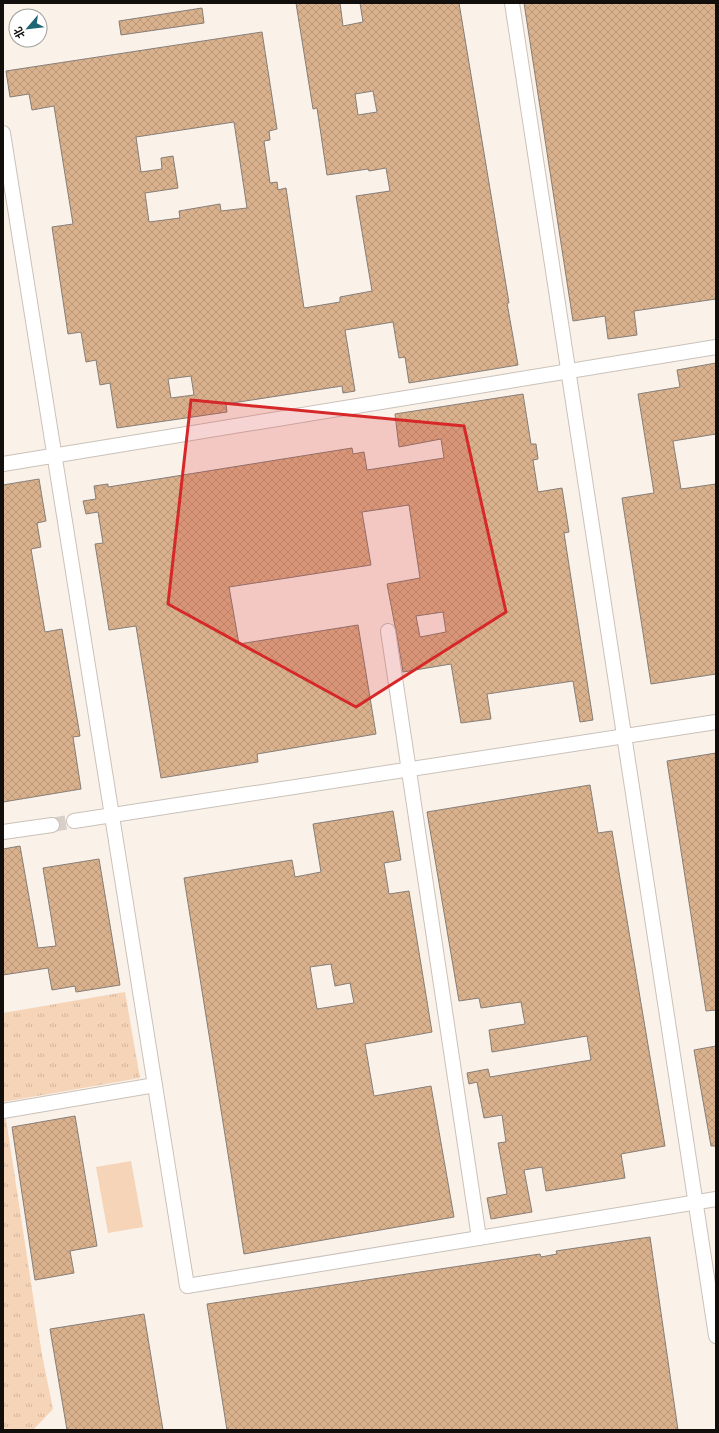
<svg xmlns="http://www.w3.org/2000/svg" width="719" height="1433" font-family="'Source Sans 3','Noto Sans SC',sans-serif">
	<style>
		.grass { fill: url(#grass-tufts) }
		.garden { fill: #f6d4b7 }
		.building { fill: url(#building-cross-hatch); stroke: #867e77; fill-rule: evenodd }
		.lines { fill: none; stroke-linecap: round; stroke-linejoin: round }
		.minor-tunnel { stroke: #d7cfc8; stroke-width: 14; stroke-dasharray: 14 7; stroke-linecap: butt }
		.minor-casing { stroke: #cac2ba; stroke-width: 16 }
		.minor { stroke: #fff; stroke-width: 14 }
		.marked { fill: #d62828; fill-opacity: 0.2; stroke: #d62828; stroke-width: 3; stroke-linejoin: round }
	</style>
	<defs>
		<pattern id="grass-tufts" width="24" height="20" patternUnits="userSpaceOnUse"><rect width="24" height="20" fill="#f6d4b7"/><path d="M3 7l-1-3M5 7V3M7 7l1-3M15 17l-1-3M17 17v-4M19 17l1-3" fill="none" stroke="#d2b59c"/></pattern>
		<pattern id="building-cross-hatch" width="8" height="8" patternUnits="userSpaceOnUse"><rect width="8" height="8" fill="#d9b18d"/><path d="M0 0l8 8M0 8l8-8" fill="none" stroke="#b99778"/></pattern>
	</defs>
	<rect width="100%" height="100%" fill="#faf1e9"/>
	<g class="grass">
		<polygon points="125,992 140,1078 3,1102 3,1013"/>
		<polygon points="6,1119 42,1355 53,1409 33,1430 3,1430 3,1120"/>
	</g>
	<polygon class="garden" points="131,1161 143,1227 108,1233 96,1167"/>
	<g class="building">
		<path d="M296,3H340L343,26L363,22L360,3H459L509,303H507L518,365L409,383L405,357L399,358L393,322L345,330L355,391L343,393L342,386L226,404L227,412L117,428L110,383L100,385L96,360L86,362L81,332L68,334L52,227L73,224L54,106L32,110L29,94L10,97L6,71L262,32L277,129L269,131L270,140L264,141L270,183L277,182L278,190L286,188L304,308L340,302V297L372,291L356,196L390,191L386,168L369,171L368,169L327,175L317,108L313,109ZM373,91L377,112L358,115L355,94ZM234,122L247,208L221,211L220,204L179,211L180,218L149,222L145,193L178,188L173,156L161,158L162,169L141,172L136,137ZM191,376L194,395L171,398L168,379Z"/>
		<polygon points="524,3 716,3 716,299 634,311 637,335 608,339 605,316 573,321"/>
		<polygon points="202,8 204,23 121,35 119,21"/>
		<polygon points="716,363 716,434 673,441 681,489 716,484 716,674 651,684 622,498 654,493 638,394 680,387 677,370"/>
		<path d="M523,394L531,444H536L538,459L533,460L538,492L562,488L569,532L564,533L593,720L580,722L573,681L487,694L491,719L461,723L451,664L403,672L396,630L395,626L387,584L420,578L409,505L362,512L371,565L229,587L239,644L358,625L376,734L257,754L258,762L161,778L136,626L109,630L95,544L103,543L98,512L86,514L83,501L96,499L94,486L108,484V487L352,448L353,454L364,452L367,470L444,458L441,439L399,447L395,414ZM443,612L446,632L420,637L416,616Z"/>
		<polygon points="39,479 46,521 37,523 41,547 31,549 45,632 62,629 80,736 73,737 81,789 3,802 3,485"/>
		<polygon points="716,753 716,1010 706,1011 667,761"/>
		<polygon points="590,785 598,833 612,831 665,1146 621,1154 625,1178 546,1191 542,1167 524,1170 532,1212 491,1219 487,1198 507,1194 498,1143 506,1142 502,1115 484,1118 477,1082 469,1084 467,1073 488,1069 490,1077 591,1060 587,1036 492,1052 489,1030 525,1024 521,1002 481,1008 479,998 459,1001 427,812"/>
		<path d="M393,811L401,860L384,863L389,894L409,891L432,1032L365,1044L374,1096L431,1086L454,1217L244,1254L184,878L292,860L295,877L321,872L313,824ZM331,964L335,986L350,983L354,1003L317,1009L310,967Z"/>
		<polygon points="20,846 38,948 56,946 43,868 99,859 120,985 76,992 75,986 52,990 48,968 3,975 3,849"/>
		<polygon points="716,1046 716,1146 711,1146 694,1050"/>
		<polygon points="75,1116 97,1246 70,1251 74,1273 35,1280 12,1127"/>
		<polygon points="650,1237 678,1430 227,1430 207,1304 540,1254 541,1257 557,1254 556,1251"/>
		<polygon points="144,1314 163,1430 67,1430 50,1329"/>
	</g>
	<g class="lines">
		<polyline class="minor-tunnel" points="52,825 74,821"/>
		<g class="minor-casing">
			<g id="minor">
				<polyline points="512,3 716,1336"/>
				<polyline points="3,133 187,1286 716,1199"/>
				<polyline points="3,464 716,347"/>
				<polyline points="388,631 479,1238"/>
				<polyline points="74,821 716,722"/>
				<polyline points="3,832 52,825"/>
				<polyline points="3,1111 155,1085"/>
			</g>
		</g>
		<use href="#minor" class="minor"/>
	</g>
	<path class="marked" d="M191,400L464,426L506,612L356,707L168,604Z"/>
	<rect width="719" height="1433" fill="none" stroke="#110e0b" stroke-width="8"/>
	<g transform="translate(28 28) rotate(242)"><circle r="19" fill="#ffffff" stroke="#a09f9d"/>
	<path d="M0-3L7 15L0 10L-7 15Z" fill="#1d6574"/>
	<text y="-6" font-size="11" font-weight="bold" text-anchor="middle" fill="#110e0b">北</text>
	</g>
</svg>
